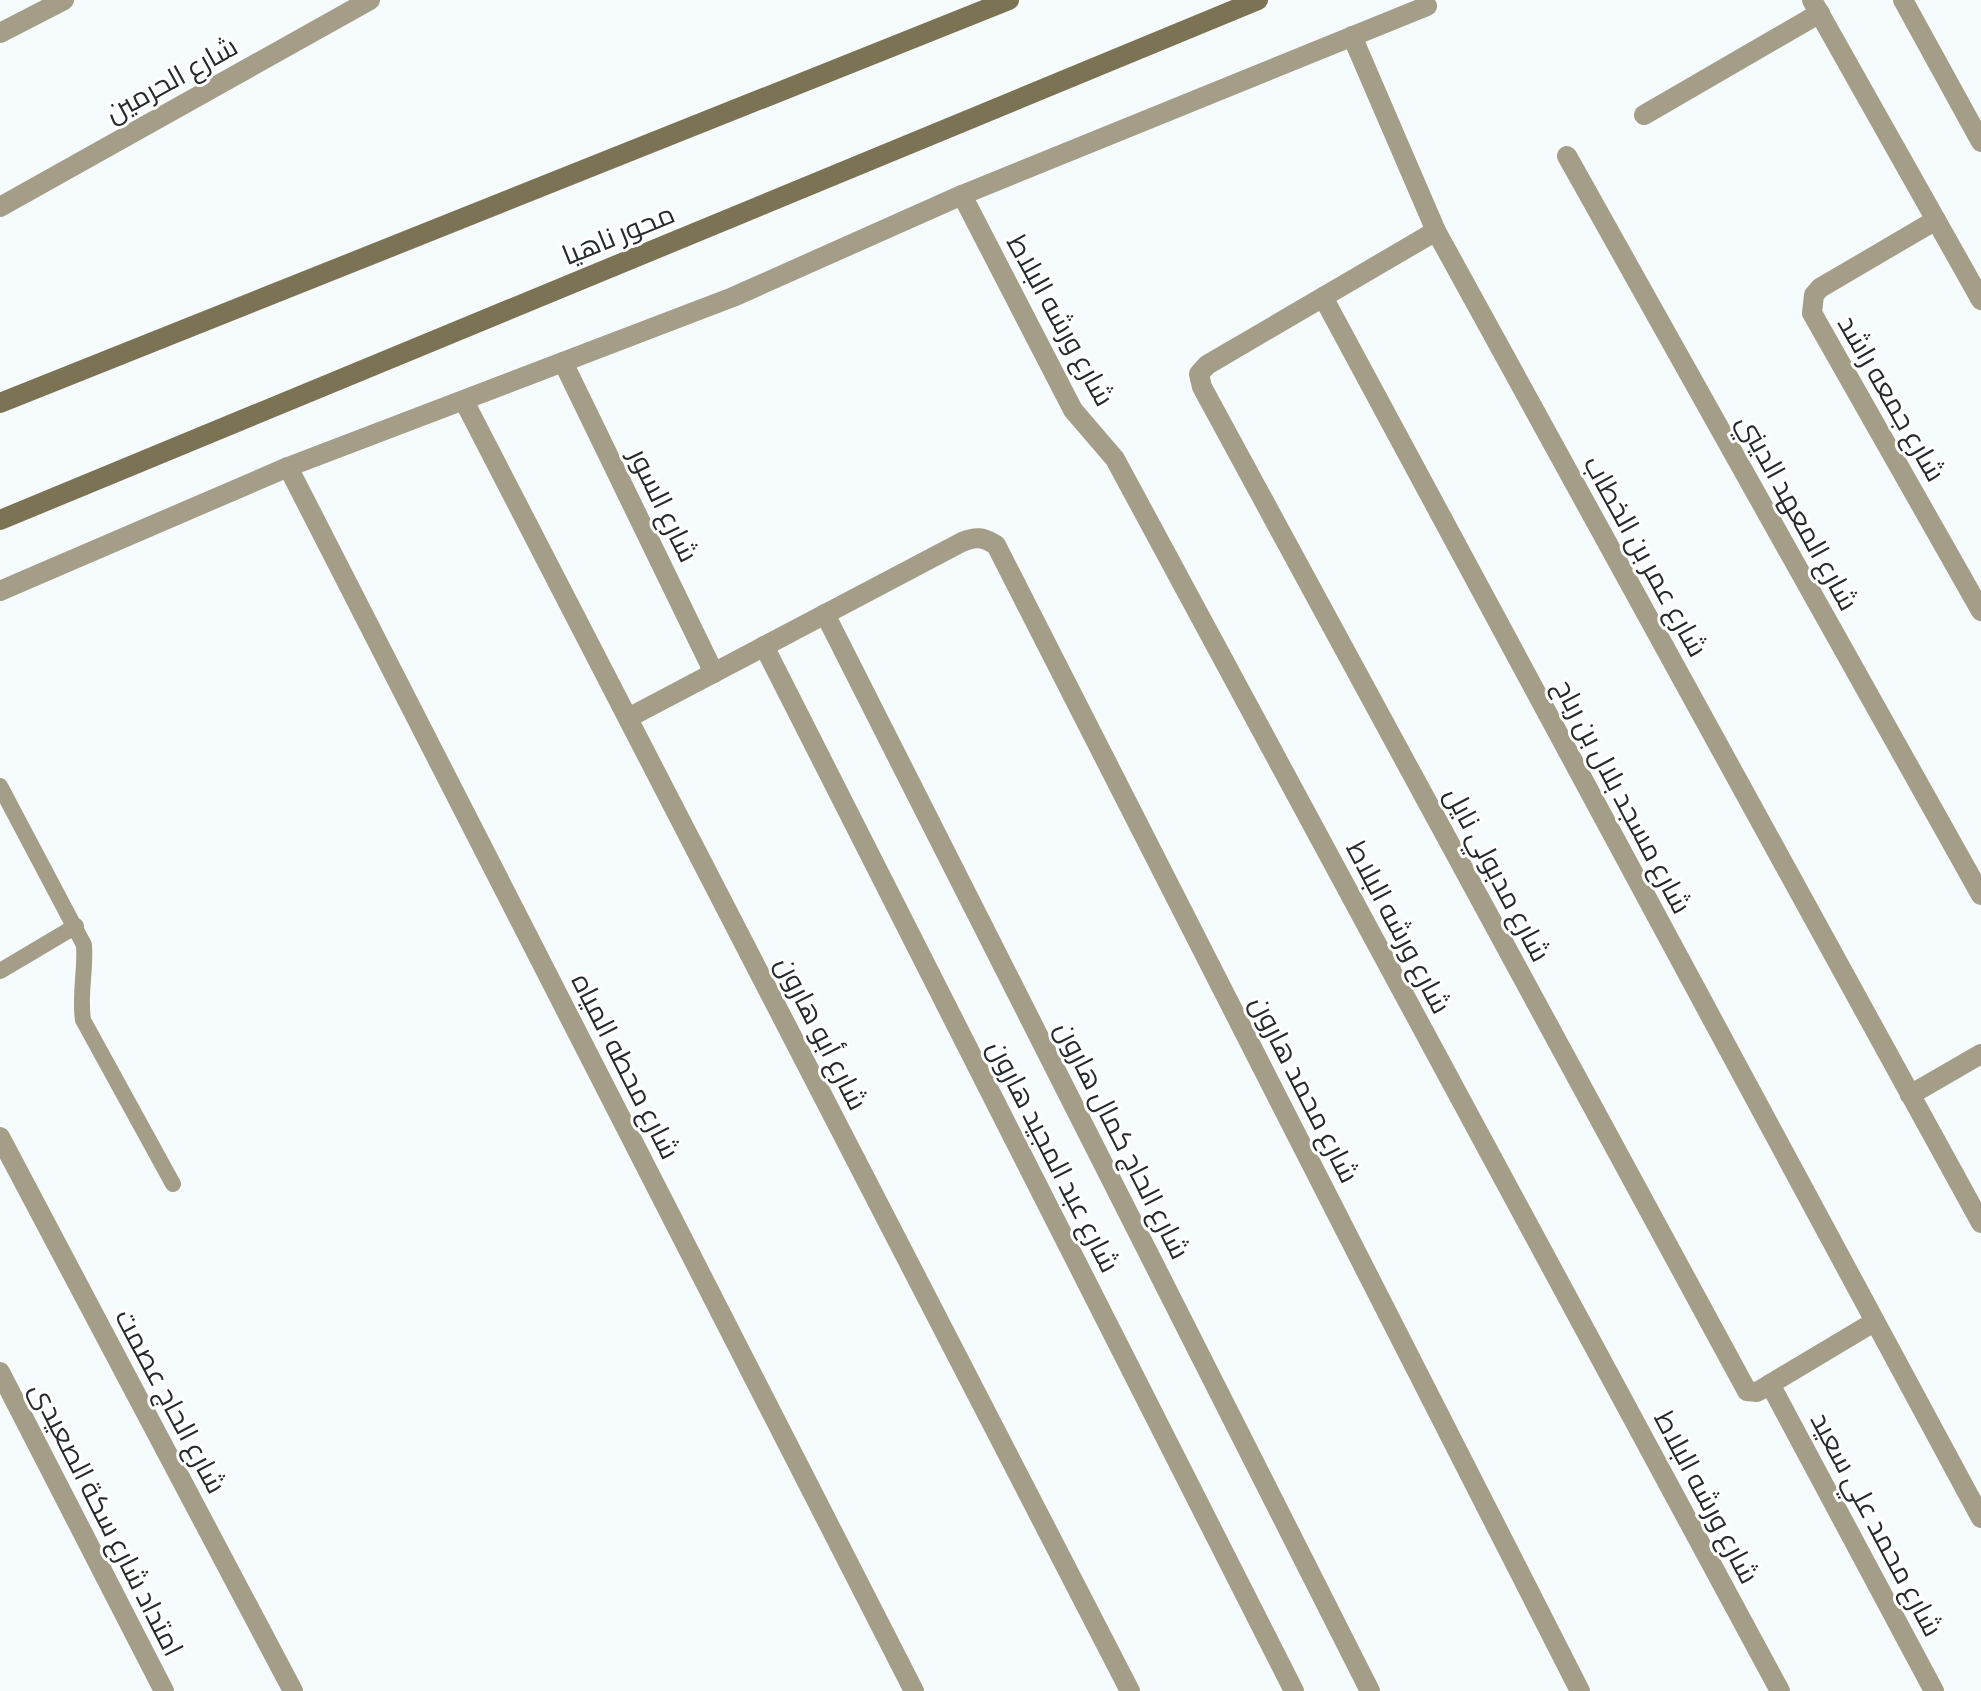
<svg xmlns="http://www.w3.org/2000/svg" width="1981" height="1691" font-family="Commissioner,Cairo,sans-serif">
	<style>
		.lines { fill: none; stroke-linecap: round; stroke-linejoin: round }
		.lane { stroke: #a49e89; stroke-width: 16 }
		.street { stroke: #a49e89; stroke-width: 20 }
		.secondary { stroke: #7b7353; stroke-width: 20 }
		.labels { text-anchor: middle; stroke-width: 6; stroke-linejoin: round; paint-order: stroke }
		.street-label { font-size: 28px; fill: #252a2c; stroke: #fff }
	</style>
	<rect width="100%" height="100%" fill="#f6fbfe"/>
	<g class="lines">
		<g class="lane">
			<path d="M0,786L84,945C86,971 79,994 83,1020L173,1184"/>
			<polyline points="0,971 76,926"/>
		</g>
		<g class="street">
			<polyline points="1812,0 1981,300"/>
			<polyline points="1903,0 1981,142"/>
			<polyline points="0,33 64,0"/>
			<polyline points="1352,36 1436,231 1981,1223"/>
			<polyline points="1644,115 1820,13"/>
			<polyline points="1567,156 1981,895"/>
			<polyline points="962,195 1073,410 1115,459 1780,1691"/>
			<polyline points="0,207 370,0"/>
			<polyline points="1936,220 1820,288 1814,295 1812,313 1981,611"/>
			<polyline points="1436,231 1207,365 1199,374 1202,387 1747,1391 1757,1392 1874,1322"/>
			<polyline points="1323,297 1981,1518"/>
			<polyline points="563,362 714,673"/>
			<polyline points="464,401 1130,1691"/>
			<polyline points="288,467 914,1691"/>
			<polyline points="0,591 288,467 733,297 962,195 1427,6"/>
			<polyline points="825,614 1370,1691"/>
			<polyline points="764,646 1294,1691"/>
			<path d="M628,718L962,542C976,536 983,537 996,545L1580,1691"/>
			<polyline points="1910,1095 1981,1054"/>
			<polyline points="0,1137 293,1691"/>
			<polyline points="0,1372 164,1691"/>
			<polyline points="1770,1384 1934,1691"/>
		</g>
		<g class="secondary">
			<polyline points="0,403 1009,0"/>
			<polyline points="0,520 1258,0"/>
		</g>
	</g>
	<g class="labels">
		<g class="street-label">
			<text transform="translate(171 79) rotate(-29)" y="10">شارع الحرمين</text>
			<text transform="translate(618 234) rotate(-22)" y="10">محور ناهيا</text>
			<text transform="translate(1061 320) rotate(61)" y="10">شارع ورشه البلاط</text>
			<text transform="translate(1892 398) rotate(60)" y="10">شارع جمعه راشد</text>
			<text transform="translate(664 505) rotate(64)" y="10">شارع السور</text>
			<text transform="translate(1798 512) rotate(61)" y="10">شارع المعهد الديني</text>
			<text transform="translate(1646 556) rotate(61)" y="10">شارع عمر بن الخطاب</text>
			<text transform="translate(1623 796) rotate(62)" y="10">شارع مسجد بلال بن رباح</text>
			<text transform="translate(1498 874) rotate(62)" y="10">شارع مدبولي نايل</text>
			<text transform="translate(1399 927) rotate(62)" y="10">شارع ورشه البلاط</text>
			<text transform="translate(822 1033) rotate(63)" y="10">شارع أبو هارون</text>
			<text transform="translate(626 1066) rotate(63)" y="10">شارع محطه المياه</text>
			<text transform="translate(1305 1089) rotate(63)" y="10">شارع محمد هارون</text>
			<text transform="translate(1123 1140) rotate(63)" y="10">شارع الحاج كمال هارون</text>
			<text transform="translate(1054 1156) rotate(63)" y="10">شارع عبد المجيد هارون</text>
			<text transform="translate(171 1401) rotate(62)" y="10">شارع الحاج عصمت</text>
			<text transform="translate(1707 1497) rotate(62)" y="10">شارع ورشه البلاط</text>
			<text transform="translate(107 1519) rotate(63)" y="10">امتداد شارع سكة الصعيدى</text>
			<text transform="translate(1877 1524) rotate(62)" y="10">شارع محمد علي سعيد</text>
		</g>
	</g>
</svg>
